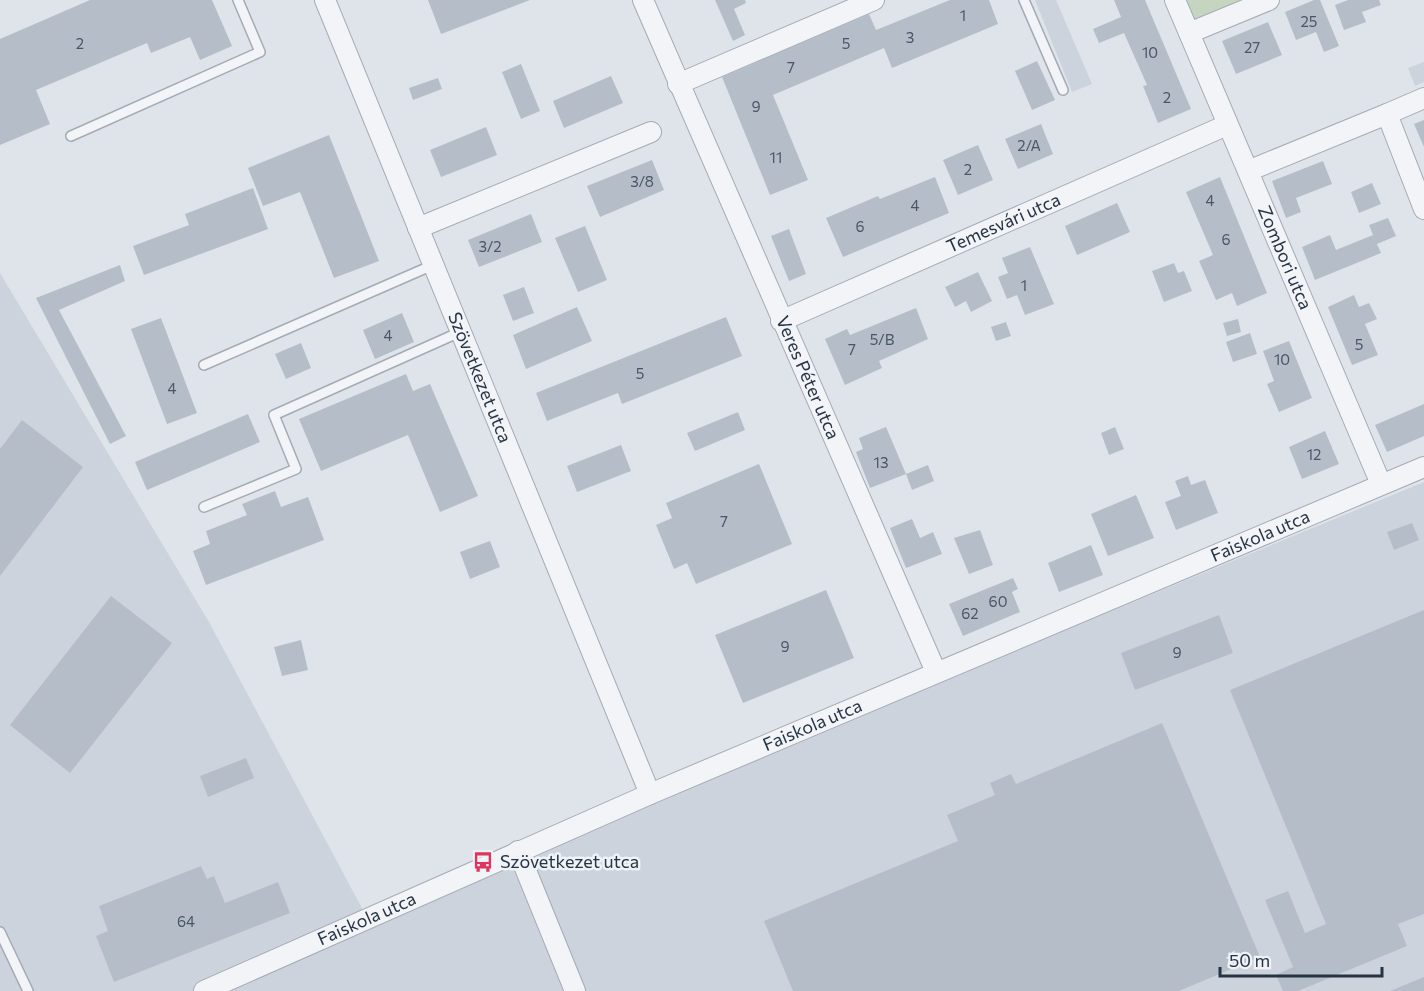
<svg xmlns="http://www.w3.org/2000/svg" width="1424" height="991" font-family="Commissioner,sans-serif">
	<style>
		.built { fill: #cdd3dc }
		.green { fill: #c6d5bf }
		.building { fill: #b5bec8 }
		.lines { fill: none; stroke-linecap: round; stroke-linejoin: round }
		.lane-casing { stroke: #a4abb5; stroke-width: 12 }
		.street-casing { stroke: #a4abb5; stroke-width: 22 }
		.lane { stroke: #f2f4f8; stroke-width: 9 }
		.street { stroke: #f2f4f8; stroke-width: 20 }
		.labels { text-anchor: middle; stroke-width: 5; stroke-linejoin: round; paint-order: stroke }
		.number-label { font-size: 15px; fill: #4a5664 }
		.street-label { font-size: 18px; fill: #263343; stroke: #eff3f7 }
		.poi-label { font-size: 18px; fill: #263343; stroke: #eff3f7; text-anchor: start }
	</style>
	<rect width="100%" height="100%" fill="#dfe4ea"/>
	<g class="built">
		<polygon points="1035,0 1056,0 1092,84 1072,92"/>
		<polygon points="1424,62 1424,82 1415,86 1408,68"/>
		<polygon points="0,273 209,622 372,927 639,806 1424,482 1424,991 0,991"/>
	</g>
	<polygon class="green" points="1176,0 1269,0 1189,33"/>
	<g class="building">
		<polygon points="90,0 212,0 232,46 200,60 190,37 151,53 147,43 36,90 50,124 0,145 0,39"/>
		<polygon points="428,0 530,0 441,34"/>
		<polygon points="715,0 745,0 746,3 734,9 745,35 733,41"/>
		<polygon points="950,0 989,0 998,24 892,68 884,48 773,95 808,180 770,195 722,77 869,14 876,30"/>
		<polygon points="1114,0 1145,0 1191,109 1158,123 1143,86 1147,85 1124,33 1099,43 1093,29 1121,17"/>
		<polygon points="1314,0 1320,0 1339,46 1324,52 1316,32 1296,40 1285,12"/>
		<polygon points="1348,0 1379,0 1381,5 1362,12 1366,22 1344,30 1335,5"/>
		<polygon points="1268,22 1282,55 1236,74 1222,41"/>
		<polygon points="1037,61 1055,100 1032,110 1015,71"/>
		<polygon points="521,64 540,111 521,119 502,72"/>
		<polygon points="611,76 623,103 564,128 553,101"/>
		<polygon points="438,78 442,89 413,100 409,88"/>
		<polygon points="1424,120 1424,147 1414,124"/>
		<polygon points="1041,124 1053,154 1018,169 1005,139"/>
		<polygon points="486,127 497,155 441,177 430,150"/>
		<polygon points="329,135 379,261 334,278 300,192 263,206 248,168"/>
		<polygon points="978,145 993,180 958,195 943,160"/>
		<polygon points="652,160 664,190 600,217 587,186"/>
		<polygon points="1323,161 1332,184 1296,198 1301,212 1286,218 1272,181"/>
		<polygon points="935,177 949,213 843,257 826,218 878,196 880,199"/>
		<polygon points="1220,177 1267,293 1237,306 1232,293 1216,300 1199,261 1213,255 1186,192"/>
		<polygon points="1372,183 1381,204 1359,213 1351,192"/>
		<polygon points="253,188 268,229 144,275 133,246 189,225 185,214"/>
		<polygon points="1117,203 1130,232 1077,255 1065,226"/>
		<polygon points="531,214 542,242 479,267 468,240"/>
		<polygon points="1388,218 1396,236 1377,244 1381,253 1315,280 1302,247 1330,235 1336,250 1373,235 1369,225"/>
		<polygon points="585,226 607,280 578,292 555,238"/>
		<polygon points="789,229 806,274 789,281 771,236"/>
		<polygon points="1030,247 1054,304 1025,315 1017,295 1007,299 998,277 1008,273 1002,258"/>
		<polygon points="1174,263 1178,273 1184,271 1192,291 1164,302 1152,271"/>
		<polygon points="120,265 125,281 59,310 126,436 110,444 36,298"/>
		<polygon points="978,272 992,301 971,312 966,301 955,307 945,287"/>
		<polygon points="524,287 534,313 513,321 503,295"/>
		<polygon points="1354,295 1359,307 1369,303 1377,319 1365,324 1378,355 1352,365 1328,307"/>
		<polygon points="577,307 592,341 526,369 513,335"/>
		<polygon points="916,308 928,339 879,361 882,368 845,385 825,339 847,329 850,335"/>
		<polygon points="402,313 414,342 375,359 363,330"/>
		<polygon points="726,317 742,356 622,404 618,393 547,421 536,393"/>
		<polygon points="161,318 197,413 167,424 131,329"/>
		<polygon points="1238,319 1241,332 1227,336 1223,323"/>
		<polygon points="1006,322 1011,336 996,341 991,327"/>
		<polygon points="1250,333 1257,354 1233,362 1226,342"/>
		<polygon points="1289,341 1312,398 1279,412 1267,384 1274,381 1263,351"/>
		<polygon points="301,343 311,368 286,379 275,354"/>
		<polygon points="406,374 413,391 430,384 478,496 440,512 408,435 321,471 299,419"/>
		<polygon points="1424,404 1424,436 1387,452 1375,425"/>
		<polygon points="738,412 745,430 695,451 687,433"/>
		<polygon points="248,414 260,442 147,490 135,462"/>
		<polygon points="22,420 83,467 0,576 0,449"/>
		<polygon points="886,427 906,474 870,488 856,452 863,449 859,438"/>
		<polygon points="1115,427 1124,449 1109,455 1101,433"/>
		<polygon points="1325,431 1339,464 1302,479 1289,447"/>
		<polygon points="621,445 631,471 577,492 567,466"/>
		<polygon points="759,464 792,544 696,584 687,563 674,569 656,525 672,518 666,503"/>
		<polygon points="928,465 934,481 912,490 906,474"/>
		<polygon points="1188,476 1191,485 1205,480 1218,513 1176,530 1165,502 1181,496 1175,481"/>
		<polygon points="275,491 281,507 308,497 324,540 206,585 193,551 210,544 206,531 247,515 242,504"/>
		<polygon points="1136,495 1154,538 1108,556 1091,514"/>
		<polygon points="912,519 920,538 933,532 942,554 906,568 890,528"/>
		<polygon points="1412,523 1419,540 1394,550 1387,532"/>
		<polygon points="980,530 993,565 969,574 954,538"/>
		<polygon points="490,541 500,567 470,579 460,552"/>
		<polygon points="1091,545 1103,575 1059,592 1048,563"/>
		<polygon points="1013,578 1018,589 1012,592 1020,612 963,636 949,604"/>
		<polygon points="826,590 854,658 743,703 715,635"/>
		<polygon points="111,596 172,643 70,773 10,725"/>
		<polygon points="1424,610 1424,914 1398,924 1407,946 1298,991 1283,991 1276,975 1293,967 1265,900 1288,891 1305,933 1326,924 1230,690"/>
		<polygon points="1219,615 1233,653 1135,690 1121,653"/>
		<polygon points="301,640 308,670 282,676 274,647"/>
		<polygon points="1162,723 1260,957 1179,991 793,991 764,921 958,841 947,815 995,795 990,783 1011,774 1016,784"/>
		<polygon points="246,758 254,778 208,797 200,776"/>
		<polygon points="201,866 207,879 214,876 225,903 278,882 290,913 114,982 96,936 108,931 99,906"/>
		<polygon points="1424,977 1424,991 1390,991"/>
	</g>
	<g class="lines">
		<g class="lane-casing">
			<g id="lane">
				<polyline points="1024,0 1063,90"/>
				<polyline points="71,136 260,52 238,0"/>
				<polyline points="204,365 433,265"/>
				<polyline points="204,507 296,469 274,415 460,332"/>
				<polyline points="0,932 28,991"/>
			</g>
		</g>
		<g class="street-casing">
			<g id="street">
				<path id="s1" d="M325,0L650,794"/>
				<path id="s2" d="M643,0L936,672"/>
				<path id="s3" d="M1175,0L1381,484"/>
				<polyline points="1189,33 1269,0"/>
				<polyline points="678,84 874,0"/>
				<polyline points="1424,98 1387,114 1424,209"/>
				<polyline points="1248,171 1387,114"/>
				<polyline points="418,228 651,132"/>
				<path id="s4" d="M781,321L1227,125"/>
				<polyline points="518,851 575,991"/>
				<path id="s5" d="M204,991L650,794L1424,467"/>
			</g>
		</g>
		<use href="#lane" class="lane"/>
		<use href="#street" class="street"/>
	</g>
	<defs>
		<g id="bus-bare" transform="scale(1.62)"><path d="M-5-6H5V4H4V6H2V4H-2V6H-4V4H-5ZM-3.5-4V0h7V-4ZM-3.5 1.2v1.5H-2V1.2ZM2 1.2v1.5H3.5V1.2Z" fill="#dd355d" stroke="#eff3f7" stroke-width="2.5" paint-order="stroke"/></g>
	</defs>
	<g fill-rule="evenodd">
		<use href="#bus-bare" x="483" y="862"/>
	</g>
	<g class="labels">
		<g class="number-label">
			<text x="963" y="21">1</text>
			<text x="1309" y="27">25</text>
			<text x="910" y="43">3</text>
			<text x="80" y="49">2</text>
			<text x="846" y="49">5</text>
			<text x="1252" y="53">27</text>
			<text x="1150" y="58">10</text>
			<text x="791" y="73">7</text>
			<text x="1167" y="103">2</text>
			<text x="756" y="112">9</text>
			<text x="1029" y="151">2/A</text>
			<text x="776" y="163">11</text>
			<text x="968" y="175">2</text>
			<text x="642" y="187">3/8</text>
			<text x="1210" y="206">4</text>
			<text x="915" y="211">4</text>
			<text x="860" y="232">6</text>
			<text x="1226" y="245">6</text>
			<text x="490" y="252">3/2</text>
			<text x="1024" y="291">1</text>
			<text x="388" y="341">4</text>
			<text x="882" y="345">5/B</text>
			<text x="1359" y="350">5</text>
			<text x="852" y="355">7</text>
			<text x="1282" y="365">10</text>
			<text x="640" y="379">5</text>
			<text x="172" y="394">4</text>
			<text x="1314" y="460">12</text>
			<text x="881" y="468">13</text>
			<text x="724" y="527">7</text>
			<text x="998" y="607">60</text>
			<text x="970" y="619">62</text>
			<text x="785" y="652">9</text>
			<text x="1177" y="658">9</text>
			<text x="186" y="927">64</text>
		</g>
		<g class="street-label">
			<text dy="6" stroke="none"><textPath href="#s4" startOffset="243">Temesvári utca</textPath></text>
			<text dy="6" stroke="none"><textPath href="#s3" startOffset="280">Zombori utca</textPath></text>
			<text dy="6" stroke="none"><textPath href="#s1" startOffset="408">Szövetkezet utca</textPath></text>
			<text dy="6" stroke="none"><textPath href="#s2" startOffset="412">Veres Péter utca</textPath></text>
			<text dy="6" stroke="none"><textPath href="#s5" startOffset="1150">Faiskola utca</textPath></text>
			<text dy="6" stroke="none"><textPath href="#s5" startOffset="664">Faiskola utca</textPath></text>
			<text dy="6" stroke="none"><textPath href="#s5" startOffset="178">Faiskola utca</textPath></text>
		</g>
		<g class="poi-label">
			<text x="500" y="868">Szövetkezet utca</text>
		</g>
	</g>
	<path d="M1220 967v9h162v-9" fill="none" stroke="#263343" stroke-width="3"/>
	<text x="1229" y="967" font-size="18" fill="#263343" stroke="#eff3f7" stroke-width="4.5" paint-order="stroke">50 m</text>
</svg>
